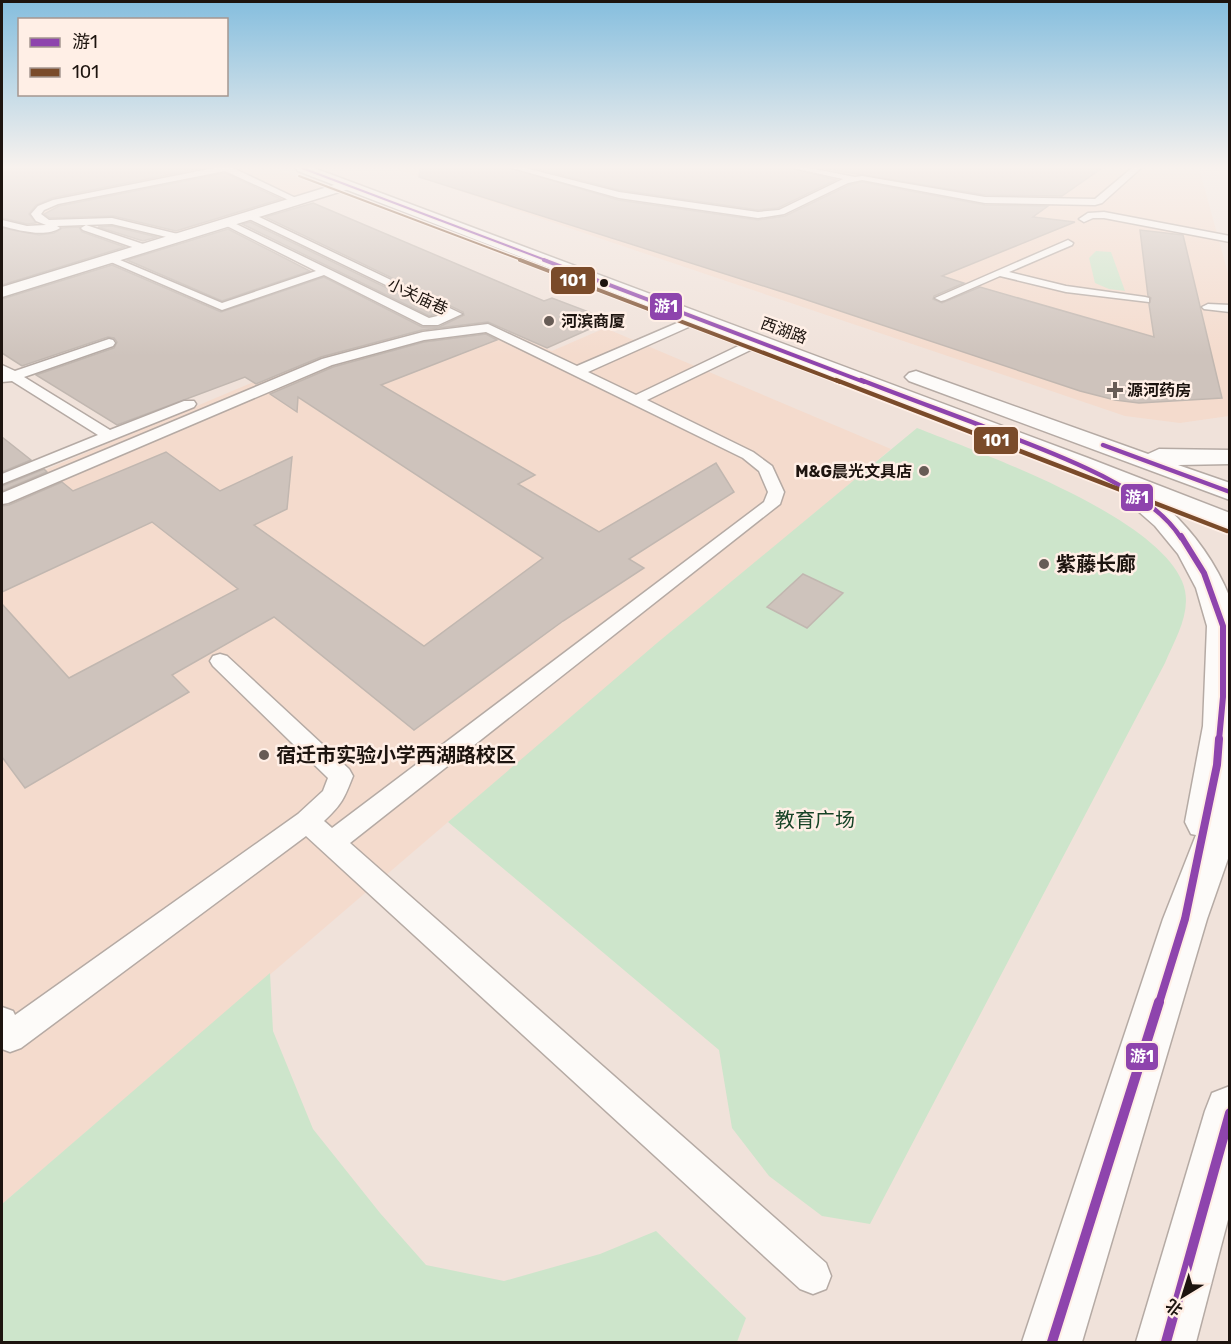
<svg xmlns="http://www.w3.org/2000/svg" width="1231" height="1344" font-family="Rubik,'Noto Sans SC',sans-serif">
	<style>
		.built { fill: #f4dbcd }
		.green { fill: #cde5cb }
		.building { fill: #cec3bc; stroke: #c1b7b0; stroke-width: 1.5 }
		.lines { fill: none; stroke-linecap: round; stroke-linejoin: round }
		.service-casing { stroke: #b5aaa4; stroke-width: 3 }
		.minor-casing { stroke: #b5aaa4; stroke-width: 3 }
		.secondary-casing { stroke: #b5aaa4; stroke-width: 3 }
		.service { fill: #fdfbf9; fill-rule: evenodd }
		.minor { fill: #fdfbf9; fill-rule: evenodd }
		.secondary { fill: #fdfbf9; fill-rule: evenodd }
		.bus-1-far5-casing { stroke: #ffefe6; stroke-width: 4.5 }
		.bus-1-far4-casing { stroke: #ffefe6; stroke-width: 6 }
		.bus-1-far3-casing { stroke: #ffefe6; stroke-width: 8 }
		.bus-1-far2-casing { stroke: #ffefe6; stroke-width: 10 }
		.bus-1-far1-casing { stroke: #ffefe6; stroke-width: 12 }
		.bus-1-casing { stroke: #ffefe6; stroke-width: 14 }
		.bus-2-far2-casing { stroke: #ffefe6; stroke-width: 4.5 }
		.bus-2-far1-casing { stroke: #ffefe6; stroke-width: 6 }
		.bus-2-casing { stroke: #ffefe6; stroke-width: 8 }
		.bus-1-far5 { stroke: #8e44ad; stroke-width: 2 }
		.bus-1-far4 { stroke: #8e44ad; stroke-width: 4 }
		.bus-1-far3 { stroke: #8e44ad; stroke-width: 4.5 }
		.bus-1-far2 { stroke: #8e44ad; stroke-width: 6 }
		.bus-1-far1 { stroke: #8e44ad; stroke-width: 8 }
		.bus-1 { stroke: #8e44ad; stroke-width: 10 }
		.bus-2-far2 { stroke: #7a4b2a; stroke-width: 2 }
		.bus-2-far1 { stroke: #7a4b2a; stroke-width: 4 }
		.bus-2 { stroke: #7a4b2a; stroke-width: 4.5 }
		.bus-dot { fill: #1d140f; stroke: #ffefe6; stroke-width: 2 }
		.poi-dot { fill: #675c56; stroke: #ffefe6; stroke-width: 2 }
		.labels { text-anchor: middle; stroke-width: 5; stroke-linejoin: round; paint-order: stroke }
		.far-street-label { font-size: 16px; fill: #1d140f; stroke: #ffefe6 }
		.far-poi-label { font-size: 16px; font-weight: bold; fill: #1d140f; stroke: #ffefe6; text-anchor: start }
		.poi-label { font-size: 20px; font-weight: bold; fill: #1d140f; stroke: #ffefe6; text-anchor: start }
		.park-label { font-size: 20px; fill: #164326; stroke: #ffefe6 }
		.line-badge { stroke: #ffefe6; stroke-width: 2 }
		.badge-label { font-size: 16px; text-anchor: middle; font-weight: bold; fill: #fff }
	</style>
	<rect width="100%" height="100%" fill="#f0e2da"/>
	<g class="built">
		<polygon points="2,168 274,168 324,187 157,239 100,223 38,227 2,216"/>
		<polygon points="392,168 1199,168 1229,277 1229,416 1180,423 1125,416"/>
		<polygon points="479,320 552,351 605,328 891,449 448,822 2,1204 2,488 280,371 349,348 422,330"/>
	</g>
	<g class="green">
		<polygon points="1096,251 1111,252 1125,291 1109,289 1095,283 1089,258"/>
		<path d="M917,428C983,454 1153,514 1182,581C1194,609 1176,637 1165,663L870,1224L822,1216L769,1176L732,1128L719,1050L448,822L657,643Z"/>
		<polygon points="270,973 273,1031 313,1129 380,1213 426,1265 504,1281 600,1254 656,1231 746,1318 737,1342 2,1342 2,1204"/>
	</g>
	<g class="building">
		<polygon points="2,168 202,168 52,198 36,205 29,214 36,223 27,224 2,218"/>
		<polygon points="420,168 510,168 618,200 758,220 785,216 849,185 862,182 985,205 1048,206 1033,217 1075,222 942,276 964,283 934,296 933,299 942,303 980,287 1154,337 1149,304 1151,298 1148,296 1140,230 1183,235 1222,398 1139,403 1115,400 1080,391 795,296 419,177"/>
		<polygon points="534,168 791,168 836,180 778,208 758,210 619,190"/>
		<polygon points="821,168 1102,168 1062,196 985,195"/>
		<polygon points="225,173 281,199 176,231 113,216 50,218 44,214 59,206"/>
		<polygon points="313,203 544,301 552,298 610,320 547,348 488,322 422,330 321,357 256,384 245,377 117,425 36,375 114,348 117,342 114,338 108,337 22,366 2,353 2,299 112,265 221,312 324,277 422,327 439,327 464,315 463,312 265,217"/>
		<polygon points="250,222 439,313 429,316 242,224"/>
		<polygon points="112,226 157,237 143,241 98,227"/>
		<polygon points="79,227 82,232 125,247 2,285 2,228 39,235 54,233 62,228"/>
		<polygon points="228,229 310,271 222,301 127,260"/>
		<polygon points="486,334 497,340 381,385 535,475 518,484 599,532 716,463 734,492 629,559 644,568 563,621 414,730 274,617 172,675 189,692 25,788 2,757 2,604 69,678 238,589 152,522 2,592 2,506 9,505 62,482 73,491 166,452 220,491 292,457 287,509 254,525 424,646 543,558 298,397 297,412 270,394 333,367 424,342"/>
		<polygon points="2,437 31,460 2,472"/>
		<polygon points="44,469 47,472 2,491 2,486"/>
		<polygon points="803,574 843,593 807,628 767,607"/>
	</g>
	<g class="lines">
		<g class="service-casing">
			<g id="service">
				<path d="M214,168H233L300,200L293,202L225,171L58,204L44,210L41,214L49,220L112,218L182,235V239L179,240L112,224L57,226L60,228C45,238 18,230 2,226V220L27,226L46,225L36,221L31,214L38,206L53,200Z"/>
				<polygon points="512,168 525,168 619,192 758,212 779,210 843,179 793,168 809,168 855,177 862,176 985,197 1095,199 1132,168 1141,168 1102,203 1095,205 985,203 862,180 848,183 784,214 758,218 619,198"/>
				<polygon points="1104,212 1230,236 1230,242 1104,218 1093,218 1084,222 1079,219 1088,213"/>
				<polygon points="245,213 251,213 462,314 438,325 423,325 324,275 222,310 104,259 113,257 222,303 316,271 223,224 221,222 226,219 429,318 446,314 245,217"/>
				<polygon points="86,225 149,246 150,248 141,250 83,230 81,228"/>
				<polygon points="1068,240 1073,243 1072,245 1009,272 1066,286 1145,297 1149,298 1149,302 1066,292 1000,276 945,300 941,301 935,298"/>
				<polygon points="1208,304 1230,305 1230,312 1204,309 1202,307"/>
				<path d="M698,314L704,318L702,321L588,372L636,395L755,338H763L765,341L763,344L647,400L753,452L772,466L784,492L780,504L350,843L826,1263L831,1276L826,1289L813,1294L800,1289L306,836L21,1048L10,1052L2,1049V1007L13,1011L15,1015L298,814L323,791L328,778L213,666L210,661L213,656L220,654L227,656L349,769L353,776C344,799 342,804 324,821L332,828L764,502L768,492L759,471L743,458L486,332L424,340L332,365L8,503L2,504V493L322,359L423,332L488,324L577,366Z"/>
				<polygon points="109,339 113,340 115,343 113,346 24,377 110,430 184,401 194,401 196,404 194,407 2,484 2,474 98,435 12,381 2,382 2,365 15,371"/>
			</g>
		</g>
		<g class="minor-casing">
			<polygon id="minor" points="347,181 354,185 352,188 2,297 2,287"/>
		</g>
		<g class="secondary-casing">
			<g id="secondary">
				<path d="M296,168H314L1088,458L1230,513V531L1165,506C1193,531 1216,563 1230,598V853L1207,919L1082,1342H1022L1163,919L1196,835L1191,834L1185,822L1203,726L1207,626L1196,588L1178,554L1155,526L1121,496L1125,490L298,171Z"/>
				<polygon points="916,371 1148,454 1159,449 1230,450 1230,464 1178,465 1230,483 1230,500 909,381 905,377 909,373"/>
				<polygon points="1230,1086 1230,1212 1196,1342 1136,1342 1205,1111 1212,1093"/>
			</g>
		</g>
		<use href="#service" class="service"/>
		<use href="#minor" class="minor"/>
		<use href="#secondary" class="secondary"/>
		<g class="bus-1-far5-casing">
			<polyline id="bus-1-far5" points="302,168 548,261"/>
		</g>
		<g class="bus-1-far4-casing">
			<polyline id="bus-1-far4" points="544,260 864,382"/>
		</g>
		<g class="bus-1-far3-casing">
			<g id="bus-1-far3">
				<path d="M861,380C902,396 943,411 985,427C1042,449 1148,485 1181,538"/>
				<polyline points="1103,445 1230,492"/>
			</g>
		</g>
		<g class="bus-1-far2-casing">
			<polyline id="bus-1-far2" points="1181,536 1204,573 1223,626 1223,697 1219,740"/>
		</g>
		<g class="bus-1-far1-casing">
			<polyline id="bus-1-far1" points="1159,1003 1185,919 1217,765 1219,739"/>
		</g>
		<g class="bus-1-casing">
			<g id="bus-1">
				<polyline points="1052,1342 1159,1002"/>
				<polyline points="1166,1342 1230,1113"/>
			</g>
		</g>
		<g class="bus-2-far2-casing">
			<polyline id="bus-2-far2" points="299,176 524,261"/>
		</g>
		<g class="bus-2-far1-casing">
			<polyline id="bus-2-far1" points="520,260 840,382"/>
		</g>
		<g class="bus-2-casing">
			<polyline id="bus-2" points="836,380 1227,531"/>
		</g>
		<use href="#bus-1-far5" class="bus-1-far5"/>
		<use href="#bus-1-far4" class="bus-1-far4"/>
		<use href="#bus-1-far3" class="bus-1-far3"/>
		<use href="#bus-1-far2" class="bus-1-far2"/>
		<use href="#bus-1-far1" class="bus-1-far1"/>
		<use href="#bus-1" class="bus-1"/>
		<use href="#bus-2-far2" class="bus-2-far2"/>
		<use href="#bus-2-far1" class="bus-2-far1"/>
		<use href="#bus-2" class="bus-2"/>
	</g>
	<linearGradient id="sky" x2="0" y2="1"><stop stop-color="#85bede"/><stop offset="0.47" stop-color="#f8f2ee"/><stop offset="1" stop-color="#f8f2ee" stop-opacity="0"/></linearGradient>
	<rect width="1231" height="356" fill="url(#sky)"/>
	<circle class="bus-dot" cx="604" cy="283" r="5"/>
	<g class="poi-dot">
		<circle cx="549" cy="321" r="6"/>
		<path d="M1112 381h6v6h6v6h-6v6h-6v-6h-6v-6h6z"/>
		<circle cx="924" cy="471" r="6"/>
		<circle cx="1044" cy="564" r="6"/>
		<circle cx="264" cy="755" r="6"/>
	</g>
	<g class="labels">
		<g class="far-street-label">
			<text transform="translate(418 296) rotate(25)" y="6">小关庙巷</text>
			<text transform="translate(784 330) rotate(20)" y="6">西湖路</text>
		</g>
		<g class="far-poi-label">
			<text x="561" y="327">河滨商厦</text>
			<text x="1127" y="396">源河药房</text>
			<text x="912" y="477" text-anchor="end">M&amp;G晨光文具店</text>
		</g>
		<g class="poi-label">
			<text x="1056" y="571">紫藤长廊</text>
			<text x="276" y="762">宿迁市实验小学西湖路校区</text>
		</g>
		<g class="park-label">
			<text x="815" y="827">教育广场</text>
		</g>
	</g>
	<g class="line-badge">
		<rect x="550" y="266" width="46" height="29" rx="6" fill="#7a4b2a"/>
		<rect x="649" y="292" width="34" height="29" rx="6" fill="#8e44ad"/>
		<rect x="973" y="426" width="46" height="29" rx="6" fill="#7a4b2a"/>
		<rect x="1120" y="483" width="34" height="29" rx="6" fill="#8e44ad"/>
		<rect x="1125" y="1042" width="34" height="29" rx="6" fill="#8e44ad"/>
	</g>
	<g class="badge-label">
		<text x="573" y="286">101</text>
		<text x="666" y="312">游1</text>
		<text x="996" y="446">101</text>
		<text x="1137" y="503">游1</text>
		<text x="1142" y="1062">游1</text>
	</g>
	<rect width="1231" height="1344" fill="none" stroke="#1d140f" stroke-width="6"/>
	<rect x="18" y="18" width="210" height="78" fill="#ffefe6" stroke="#a59790" stroke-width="1.5"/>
	<rect x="30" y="38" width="30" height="9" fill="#8e44ad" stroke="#a59790" stroke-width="1.5"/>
	<text x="72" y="48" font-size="18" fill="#1d140f">游1</text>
	<rect x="30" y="68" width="30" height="9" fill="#7a4b2a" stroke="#a59790" stroke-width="1.5"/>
	<text x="72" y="78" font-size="18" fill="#1d140f">101</text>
	<g transform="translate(1183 1296) rotate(218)" stroke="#ffefe6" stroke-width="4.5" paint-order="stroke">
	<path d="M0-4.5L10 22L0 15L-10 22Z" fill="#1d140f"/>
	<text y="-9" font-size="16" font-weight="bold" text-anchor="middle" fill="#1d140f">北</text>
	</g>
</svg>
